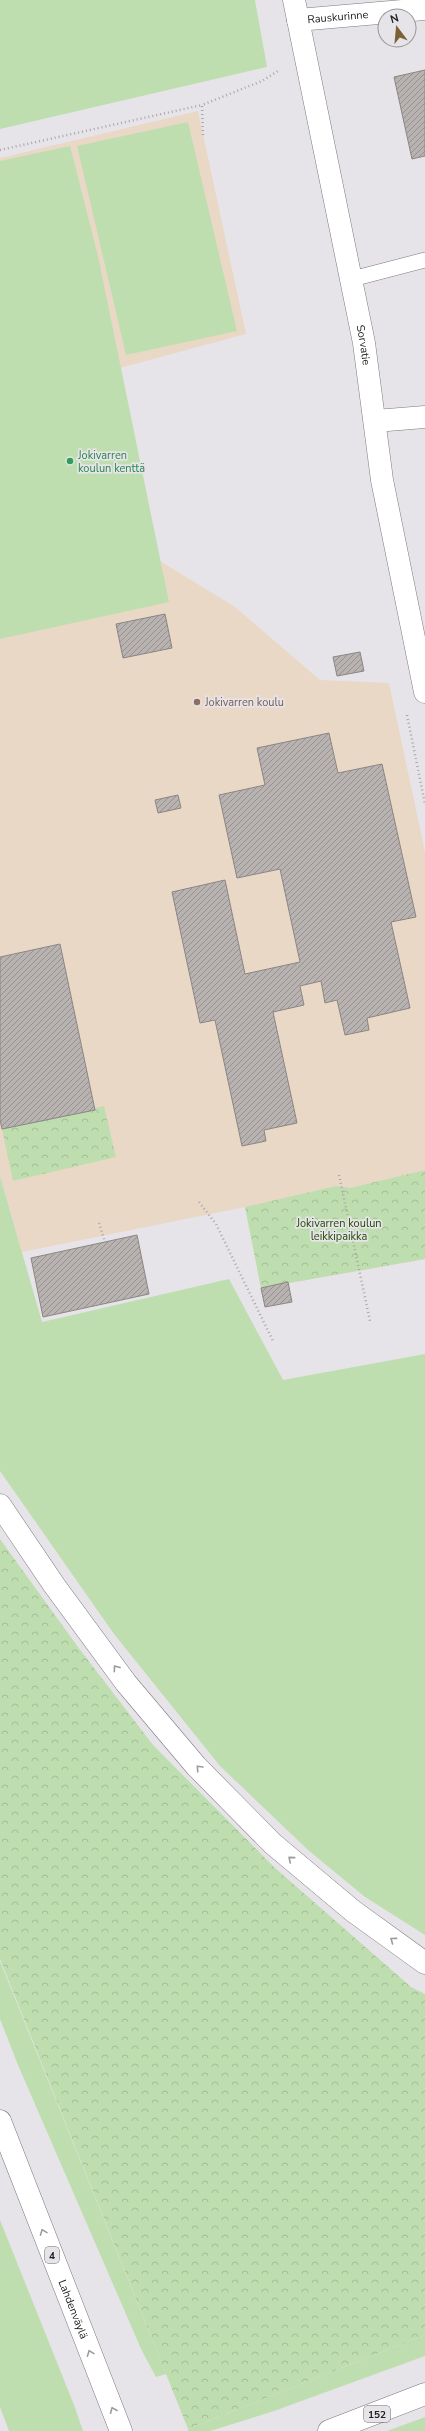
<svg xmlns="http://www.w3.org/2000/svg" width="425" height="2431" font-family="'Nunito Sans',sans-serif">
	<style>
		.education { fill: #ead8c7 }
		.grass { fill: #bfdeb0 }
		.forest { fill: url(#forest-crowns) }
		.building { fill: url(#building-hatch); stroke: #8a8684 }
		.lines { fill: none; stroke-linecap: round; stroke-linejoin: round }
		.lane-casing { stroke: #7b797d; stroke-width: 16 }
		.street-casing { stroke: #7b797d; stroke-width: 23 }
		.secondary-casing { stroke: #7b797d; stroke-width: 23 }
		.primary-casing { stroke: #7b797d; stroke-width: 23 }
		.highway-casing { stroke: #7b797d; stroke-width: 23 }
		.path { stroke: #a8a6a9; stroke-width: 2.5; stroke-dasharray: 1 3; stroke-linecap: butt }
		.lane { stroke: #fff; stroke-width: 15 }
		.street { stroke: #fff; stroke-width: 22 }
		.secondary { stroke: #fff; stroke-width: 22 }
		.primary { stroke: #fff; stroke-width: 22 }
		.highway { stroke: #fff; stroke-width: 22 }
		.oneway { stroke: #9b9b9c }
		.leisure-dot { fill: #2e9e5b; stroke: #e6e4e8; stroke-width: 1.5 }
		.education-dot { fill: #8d6e63; stroke: #e6e4e8; stroke-width: 1.5 }
		.labels { text-anchor: middle; stroke-width: 3.5; stroke-linejoin: round; paint-order: stroke }
		.shield { fill: #e6e4e8; stroke: #5c5c5d; stroke-width: 1 }
		.shield-label { font-size: 10px; font-weight: bold; fill: #212122 }
		.street-label { font-size: 11px; fill: #212122; stroke: #e6e4e8 }
		.leisure-label { font-size: 11px; fill: #27864d; stroke: #e6e4e8; text-anchor: start }
		.education-label { font-size: 11px; fill: #785e54; stroke: #e6e4e8; text-anchor: start }
		.park-label { font-size: 11px; fill: #204a00; stroke: #e6e4e8 }
	</style>
	<defs>
		<pattern id="forest-crowns" width="20" height="18" patternUnits="userSpaceOnUse"><rect width="20" height="18" fill="#bfdeb0"/><path d="M2 6a3 3 0 1 1 6 0M12 15a3 3 0 1 1 6 0" fill="none" stroke="#a4be97"/></pattern>
		<pattern id="building-hatch" width="6" height="6" patternUnits="userSpaceOnUse"><rect width="6" height="6" fill="#b8b3b1"/><path d="M-1 1l2-2M0 6l6-6M5 7l2-2" fill="none" stroke="#959190"/></pattern>
	</defs>
	<rect width="100%" height="100%" fill="#e6e4e8"/>
	<polygon class="education" points="198,111 246,334 116,369 160,561 235,607 320,680 389,683 425,852 425,1259 261,1288 245,1207 22,1252 0,1176 0,158"/>
	<g class="grass">
		<polygon points="0,0 255,0 267,67 0,129"/>
		<polygon points="188,122 237,331 126,355 77,146"/>
		<polygon points="70,146 98,256 169,602 0,639 0,161"/>
		<polygon points="0,1176 42,1322 229,1279 283,1380 425,1354 425,1935 365,1897 308,1850 220,1766 114,1634 0,1471"/>
		<polygon points="0,1961 166,2374 156,2377 142,2351 18,2065 0,2019"/>
		<polygon points="0,2220 74,2405 83,2431 9,2431 0,2407"/>
		<polygon points="425,2335 425,2356 274,2411 210,2431 188,2431 188,2429"/>
		<polygon points="425,2417 425,2431 387,2431"/>
	</g>
	<g class="forest">
		<polygon points="104,1106 116,1157 13,1181 2,1129"/>
		<polygon points="425,1170 425,1259 261,1288 245,1207 336,1186 350,1188"/>
		<polygon points="0,1539 78,1647 153,1745 274,1867 411,1987 425,1994 425,2335 188,2429 0,1959"/>
	</g>
	<g class="building">
		<polygon points="425,70 425,156 412,159 394,77"/>
		<polygon points="165,614 172,648 123,658 116,624"/>
		<polygon points="360,652 364,671 337,676 333,657"/>
		<polygon points="329,733 338,773 382,764 416,917 391,922 410,1008 367,1018 369,1030 345,1035 337,1000 325,1003 321,981 300,986 304,1005 273,1012 297,1123 264,1130 266,1141 242,1146 215,1020 200,1023 172,892 225,880 245,974 300,962 280,869 237,878 219,795 265,785 257,748"/>
		<polygon points="178,795 181,808 158,813 155,800"/>
		<polygon points="60,944 95,1110 2,1129 0,1120 0,957"/>
		<polygon points="137,1235 149,1294 43,1317 31,1258"/>
		<polygon points="288,1282 292,1302 265,1307 261,1288"/>
	</g>
	<g class="lines">
		<g class="lane-casing">
			<polyline id="lane" points="352,279 425,260"/>
		</g>
		<g class="street-casing">
			<g id="street">
				<path id="s1" d="M298,20L425,9"/>
				<polyline points="375,421 425,417"/>
			</g>
		</g>
		<g class="secondary-casing">
			<g id="secondary">
				<path id="s2" d="M294,0L364,343L382,480L425,692"/>
			</g>
		</g>
		<g class="primary-casing">
			<polyline id="primary" points="329,2431 425,2394"/>
		</g>
		<g class="highway-casing">
			<g id="highway">
				<polyline points="0,1505 54,1585 126,1683 196,1766 273,1844 353,1911 425,1963"/>
				<path id="s3" d="M0,2121L121,2431"/>
			</g>
		</g>
		<g class="path">
			<polyline points="203,135 202,105 262,81 278,71"/>
			<polyline points="0,150 202,105"/>
			<polyline points="407,715 425,804"/>
			<polyline points="339,1175 370,1321"/>
			<polyline points="199,1202 216,1224 273,1341"/>
			<polyline points="99,1223 105,1242"/>
		</g>
		<use href="#lane" class="lane"/>
		<use href="#street" class="street"/>
		<use href="#secondary" class="secondary"/>
		<use href="#primary" class="primary"/>
		<use href="#highway" class="highway"/>
	</g>
	<defs><path id="oneway-chevron" d="M-2-3.5L2.5 0L-2 3.5" fill="none" stroke-width="1.6" stroke-linecap="round" stroke-linejoin="round"/></defs>
	<g class="oneway">
		<use href="#oneway-chevron" transform="translate(116 1668) rotate(-126)"/>
		<use href="#oneway-chevron" transform="translate(199 1768) rotate(-133)"/>
		<use href="#oneway-chevron" transform="translate(291 1859) rotate(-140)"/>
		<use href="#oneway-chevron" transform="translate(393 1940) rotate(-144)"/>
		<use href="#oneway-chevron" transform="translate(43 2232) rotate(-111)"/>
		<use href="#oneway-chevron" transform="translate(90 2353) rotate(-111)"/>
		<use href="#oneway-chevron" transform="translate(113 2410) rotate(-112)"/>
	</g>
	<circle class="leisure-dot" cx="70" cy="461" r="4"/>
	<circle class="education-dot" cx="197" cy="702" r="4"/>
	<g class="labels">
		<g class="shield">
			<rect x="45" y="2247" width="14" height="16" rx="3"/>
			<rect x="364" y="2406" width="26" height="16" rx="3"/>
		</g>
		<g class="shield-label">
			<text x="52" y="2259">4</text>
			<text x="377" y="2418">152</text>
		</g>
		<g class="street-label">
			<text dy="4" stroke="none"><textPath href="#s1" startOffset="40">Rauskurinne</textPath></text>
			<text dy="4" stroke="none"><textPath href="#s2" startOffset="352">Sorvatie</textPath></text>
			<text dy="4" stroke="none"><textPath href="#s3" startOffset="202">Lahdenväylä</textPath></text>
		</g>
		<g class="leisure-label">
			<text x="78" y="459">Jokivarren<tspan x="78" dy="13">koulun kenttä</tspan></text>
		</g>
		<g class="education-label">
			<text x="205" y="706">Jokivarren koulu</text>
		</g>
		<g class="park-label">
			<text x="339" y="1227">Jokivarren koulun<tspan x="339" dy="13">leikkipaikka</tspan></text>
		</g>
	</g>
	<g transform="translate(397 28) rotate(344)"><circle r="19" fill="#e6e4e8" stroke="#979699"/>
	<path d="M0-3L7 15L0 10L-7 15Z" fill="#7b6233"/>
	<text y="-6" font-size="11" font-weight="bold" text-anchor="middle" fill="#212122">N</text>
	</g>
</svg>
